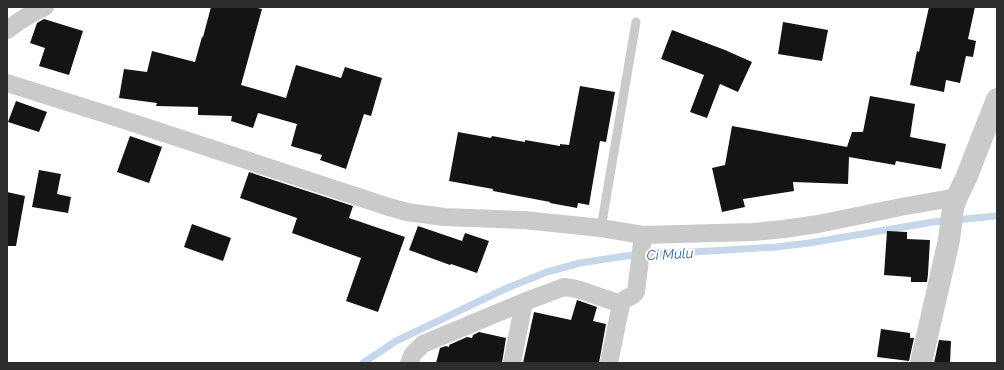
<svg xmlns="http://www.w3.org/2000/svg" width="1004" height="370" font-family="Raleway,sans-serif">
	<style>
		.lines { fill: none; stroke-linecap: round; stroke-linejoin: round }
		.stream { stroke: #c6d7eb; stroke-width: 7 }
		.building { fill: #141414 }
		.service { stroke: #cacaca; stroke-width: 9 }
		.minor { stroke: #cacaca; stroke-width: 18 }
		.tertiary { stroke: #cacaca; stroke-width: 22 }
		.labels { text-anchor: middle; stroke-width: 4; stroke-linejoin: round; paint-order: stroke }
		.water-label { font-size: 14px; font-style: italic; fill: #3b638e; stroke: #fff }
	</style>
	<rect width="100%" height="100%" fill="#fff"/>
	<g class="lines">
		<polyline class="stream" points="363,363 396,341 507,288 547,272 580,263 625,256 776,247 809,243 933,222 997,216"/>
	</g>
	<g class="building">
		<polygon points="211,7 253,7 262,9 241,85 286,98 296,65 341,78 345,67 382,78 371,116 364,114 346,169 320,160 322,155 291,146 297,124 258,113 253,128 231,121 232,116 198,115 198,107 156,106 157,103 119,98 124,69 147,72 152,51 195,62 202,37 203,37"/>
		<polygon points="929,7 975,7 968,39 976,41 973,57 966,56 960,83 946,80 944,92 910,85 917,51 919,52"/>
		<polygon points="44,19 83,31 69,75 39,66 45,48 30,43 37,23"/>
		<polygon points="783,22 828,30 822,61 778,54"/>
		<polygon points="672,30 725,50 752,62 738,92 720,84 707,118 690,112 704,75 661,59"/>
		<polygon points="580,86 615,92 606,142 600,141 589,205 578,203 577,208 550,203 550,202 493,191 493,189 449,181 458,132 491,138 492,136 525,142 525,140 560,146 560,144 569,145"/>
		<polygon points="870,96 915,104 910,137 946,144 941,169 896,161 895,165 849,157 848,184 793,182 794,191 743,199 745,207 722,212 712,168 725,165 732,126 847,147 852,132 863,132"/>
		<polygon points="16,101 47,112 39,132 8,122"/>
		<polygon points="130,136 162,147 149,183 117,172"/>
		<polygon points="39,170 61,174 57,194 71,197 68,213 32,207"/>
		<polygon points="249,172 353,206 349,218 405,237 378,312 346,301 361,258 292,233 297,218 240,198"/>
		<polygon points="7,192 25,196 16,246 7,246"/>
		<polygon points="192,224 231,238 223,261 184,247"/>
		<polygon points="418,226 462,241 465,233 489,241 477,273 451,264 450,265 409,250"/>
		<polygon points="887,231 907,232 907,239 930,240 928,274 927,282 911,282 911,277 884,275"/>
		<polygon points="577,300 597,307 593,321 606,324 599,363 523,363 534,312 571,320"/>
		<polygon points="881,329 910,333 910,338 914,338 909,361 877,357"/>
		<polygon points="479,332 506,338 502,363 436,363 440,348 446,346 449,347 449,345 467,337 472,338 473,335"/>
		<polygon points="939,340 951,341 950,363 934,363"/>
	</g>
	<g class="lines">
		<polyline class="service" points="601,228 636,22"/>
		<g class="minor">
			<path d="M7,30C19,21 31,13 45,7"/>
			<polyline points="7,83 118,118 389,207 407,212 444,217 524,220 601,228 643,235 753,232 784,229 818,224 901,207 957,197"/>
			<polyline points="409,363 413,354 423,344 524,302 564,287 572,288 580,290 621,304"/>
			<polyline points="512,363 524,302"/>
			<path d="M609,363L621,304C625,296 631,299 636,292L643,235"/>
		</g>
		<polyline class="tertiary" points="921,363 949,240 953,208 957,197 967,176 997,99"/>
	</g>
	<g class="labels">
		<g class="water-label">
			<text transform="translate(670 254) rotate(-3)" y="5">Ci Mulu</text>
		</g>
	</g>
	<rect width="1004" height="370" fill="none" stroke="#2d2d2d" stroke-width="16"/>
</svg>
